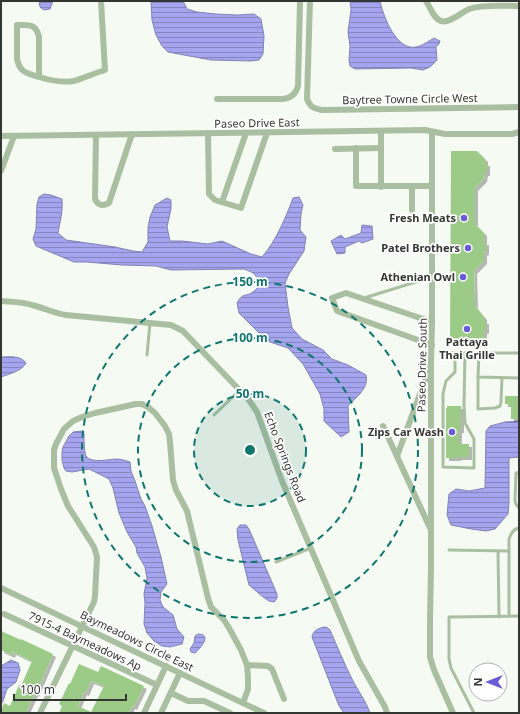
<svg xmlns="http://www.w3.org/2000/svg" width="520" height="714" font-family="'Noto Sans',sans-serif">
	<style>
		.water { fill: url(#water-rules); stroke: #8383b6 }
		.building { fill: #9ccb87; fill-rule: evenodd; filter: url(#shadow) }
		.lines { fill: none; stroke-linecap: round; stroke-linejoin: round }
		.lane { stroke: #aabfa1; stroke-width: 3 }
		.street { stroke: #aabfa1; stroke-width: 6 }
		.ring { fill: none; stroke: #0f766e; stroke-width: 2; stroke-dasharray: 7 5 }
		.poi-dot { fill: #6a5cd5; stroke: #fff; stroke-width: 1.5 }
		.labels { text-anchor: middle; stroke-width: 3.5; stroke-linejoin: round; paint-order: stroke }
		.street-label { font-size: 11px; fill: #343633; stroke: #fff }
		.poi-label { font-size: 11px; font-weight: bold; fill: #343633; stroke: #fff; text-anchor: end }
		.centre { fill: #0f766e; stroke: #fff; stroke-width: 2 }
		.ring-label { font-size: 12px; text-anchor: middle; font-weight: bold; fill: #0f766e; stroke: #fff; stroke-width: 3.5; stroke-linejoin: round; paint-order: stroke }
	</style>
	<defs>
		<pattern id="water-rules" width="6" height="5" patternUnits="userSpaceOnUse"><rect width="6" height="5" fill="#a5a4ee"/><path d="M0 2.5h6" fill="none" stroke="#8786c1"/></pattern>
		<filter id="shadow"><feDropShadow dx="3" dy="3" stdDeviation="0" flood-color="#0004"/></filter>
	</defs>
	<rect width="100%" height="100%" fill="#f5faf3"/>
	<g class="water">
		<polygon points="39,1 53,1 50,9 44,10 40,7"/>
		<polygon points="151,1 183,1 187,9 197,12 216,14 237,15 254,14 261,19 264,36 263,54 259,60 251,61 211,60 168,52 162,46 156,35 152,20"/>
		<path d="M350,1H380C383,15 394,44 410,47C418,49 427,42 434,38L440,41L439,44L436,47L437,60L430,67L423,70L411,68L355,69L350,66L349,60L350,46L348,32L351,10Z"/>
		<path d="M44,194L51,195L62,199C63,213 60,221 58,233L66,240L115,247L133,251L142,252L148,242V228L150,217L155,205L167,198L171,200V209L167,227L170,241H182L208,244L222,241L251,254L262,257C276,241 286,217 293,198L299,197L303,205L301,214L300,230L306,237L304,251L289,274L285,283L288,307L292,328L302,339L323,350L332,359L348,365L366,375C369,389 356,397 348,406L349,432L341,437L324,421V409L320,394L303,364L288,348L267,341L239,313L237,303C243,292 246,297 253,292C255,291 256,289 258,287C258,275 255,273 244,269L171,270L156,266L122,265L87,262H74L36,246L33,239L36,229L37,204L39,197Z"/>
		<polygon points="362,225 372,226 373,239 362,243 359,241 345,247 345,253 337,254 331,241 341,235 345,239 361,233"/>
		<path d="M1,357C10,357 20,355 26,363C22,371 9,374 1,377Z"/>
		<polygon points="519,421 519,457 509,458 509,503 508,514 495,529 486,531 471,529 451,525 447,515 449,494 456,489 469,491 485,488 486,431 490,426 505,422"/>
		<path d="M82,431L84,433C84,438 84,452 86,456C91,464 110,459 117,459C122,459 126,461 130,462L131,471L135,481L141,499L145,506L152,526L161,557L167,584L161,592L160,600L163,607L173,615L177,629L184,637L182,644L170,647L162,646L154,641L147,633L144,624L145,603L144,594L147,578L145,567L137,553L136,547L127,532L119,513L113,488L109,479L89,469L72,472L66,471L64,468L62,460V452L63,447L69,436L73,432Z"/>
		<polygon points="240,525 246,525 249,529 277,594 277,598 275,601 274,602 269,601 263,597 249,585 238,540 237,529"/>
		<path d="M325,627L328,628L330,630C337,646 344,663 352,679C358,691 366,701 370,713H344L339,706L312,637C313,630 319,628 325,627Z"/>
		<path d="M198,634C213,634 200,649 195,653L191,652L190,649L194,643L195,636Z"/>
		<polygon points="11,660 18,663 20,670 16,682 7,689 3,701 1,704 1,666"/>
	</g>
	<g class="building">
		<polygon points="451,151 477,151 485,159 485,163 487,163 487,173 485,173 484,179 475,188 475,224 484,233 484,242 486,242 486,252 484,253 484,261 474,271 475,306 484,317 484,321 486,321 486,331 484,331 484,337 477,343 450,343"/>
		<polygon points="505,396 519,396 519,419 511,419 511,406 508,406 508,404 505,404"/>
		<polygon points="447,406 461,406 461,430 459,430 459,444 469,444 469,457 458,457 458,458 446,458 446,408 447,408"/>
		<polygon points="1,631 21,640 21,639 53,654 36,694 35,693 26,713 1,713 1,711 4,703 10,706 19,685 21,686 32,661 13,652 12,655 1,650"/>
		<path d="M79,664L98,672L101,666L144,686L134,707L132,706L129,713H59L62,706L59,704L69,683L70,684ZM91,681L104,686L91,712L78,706L84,692L86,693Z"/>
	</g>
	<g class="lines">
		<g class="lane">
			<polyline points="364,298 432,277"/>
			<polyline points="451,353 519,353"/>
			<polyline points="455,353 455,372 446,381 443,394 443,467 474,468 474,439 465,423 464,406 465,353"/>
			<polyline points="479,353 478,377 519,378"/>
			<polyline points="147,355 150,323"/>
			<polyline points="478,377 478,409 495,408 500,406 501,402 502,378"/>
			<polyline points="214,415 240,390"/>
			<polyline points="519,473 516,473 515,501 516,504 519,508"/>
			<polyline points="449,550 508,551"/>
			<polyline points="498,551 499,617"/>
			<polyline points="276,562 311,548"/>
			<path d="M509,616V539C511,534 513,529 519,528"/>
			<polyline points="474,713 451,668 449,659 449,617 519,616"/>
		</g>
		<g class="street">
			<path d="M310,1L307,99C311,108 313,108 322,110L519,107"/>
			<path d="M426,1C430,7 434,19 441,21C449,24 462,12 469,9C482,4 505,6 519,6"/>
			<path d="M17,25C28,25 36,23 39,37V77C27,73 20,73 17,59Z"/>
			<path d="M39,77C49,80 62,83 74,81C84,78 95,73 105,70L101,1"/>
			<path d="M217,99H283C291,98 296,94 298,86L300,1"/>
			<polyline points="432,132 432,322 431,363 431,568 430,621 430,657 434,670 453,713"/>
			<polyline points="208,133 209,194 215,200 241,208 267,133"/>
			<path d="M96,135L95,199C98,206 103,206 109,203L132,134"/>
			<polyline points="1,136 425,130 445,134 512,134 519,132"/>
			<polyline points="356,148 356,186 432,186"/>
			<polyline points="335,149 381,148"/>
			<polyline points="1,171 14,136"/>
			<polyline points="381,187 381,131"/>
			<polyline points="222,202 246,133"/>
			<polyline points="412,210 412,187"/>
			<path d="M1,301C12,302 22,302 32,305C44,308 54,313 66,315L171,325L183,331L249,400L257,412L282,481L359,661L385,707L387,713"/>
			<polyline points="432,345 337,311 332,298 346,293 432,322"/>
			<polyline points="383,426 430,528"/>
			<polyline points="397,456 430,367"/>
			<polyline points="1,588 264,713"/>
			<polyline points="4,614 157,685"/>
			<polyline points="247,665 268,666 272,669 284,699"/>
			<polyline points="171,693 188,701 204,701 230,713"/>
			<polyline points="40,713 94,602 95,596 97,557 94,547 68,506 61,489 54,468 54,450 56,444 64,429 73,421 82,417 95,413 136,404 142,404 148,407 155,413 165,426 169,434 170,442 173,480 176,490 187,511 208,598 211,607 224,620 229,628 241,650 247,665 248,677 248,689 243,703"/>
			<polyline points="144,713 166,666"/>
			<polyline points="161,713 180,673"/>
		</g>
	</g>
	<circle cx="250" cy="450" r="56" fill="#0f766e" fill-opacity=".12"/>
	<g class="ring">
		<circle cx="250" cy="450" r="56"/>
		<circle cx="250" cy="450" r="112"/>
		<circle cx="250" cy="450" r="168"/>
	</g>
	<g class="poi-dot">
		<circle cx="464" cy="218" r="4"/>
		<circle cx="468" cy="248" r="4"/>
		<circle cx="463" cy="277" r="4"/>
		<circle cx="467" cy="329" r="4"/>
		<circle cx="452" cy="432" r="4"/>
	</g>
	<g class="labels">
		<g class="street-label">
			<text transform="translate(410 99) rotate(-1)" y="4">Baytree Towne Circle West</text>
			<text transform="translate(257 123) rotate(-1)" y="4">Paseo Drive East</text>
			<text transform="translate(422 365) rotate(-89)" y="4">Paseo Drive South</text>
			<text transform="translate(285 457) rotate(69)" y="4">Echo Springs Road</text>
			<text transform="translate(85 641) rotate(25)" y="4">7915-4 Baymeadows Ap</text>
			<text transform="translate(137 641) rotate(26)" y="4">Baymeadows Circle East</text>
		</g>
		<g class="poi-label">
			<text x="456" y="222">Fresh Meats</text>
			<text x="460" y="252">Patel Brothers</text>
			<text x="455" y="281">Athenian Owl</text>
			<text x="467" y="346" text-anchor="middle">Pattaya<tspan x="467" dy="13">Thai Grille</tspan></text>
			<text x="444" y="436">Zips Car Wash</text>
		</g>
	</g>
	<circle cx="250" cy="450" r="6" class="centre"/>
	<g class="ring-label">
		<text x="250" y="286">150 m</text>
		<text x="250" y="342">100 m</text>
		<text x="250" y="398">50 m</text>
	</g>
	<rect width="520" height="714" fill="none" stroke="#343633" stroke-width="4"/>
	<g transform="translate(488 682) rotate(270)"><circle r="19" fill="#ffffff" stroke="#aeafad"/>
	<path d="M0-3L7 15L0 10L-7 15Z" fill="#6a5cd5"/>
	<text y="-6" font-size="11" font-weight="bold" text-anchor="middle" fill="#343633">N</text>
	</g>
	<path d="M14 694v6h112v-6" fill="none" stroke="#343633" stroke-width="2"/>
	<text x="20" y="694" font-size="12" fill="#343633" stroke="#ffffff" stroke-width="3" paint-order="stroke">100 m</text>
</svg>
